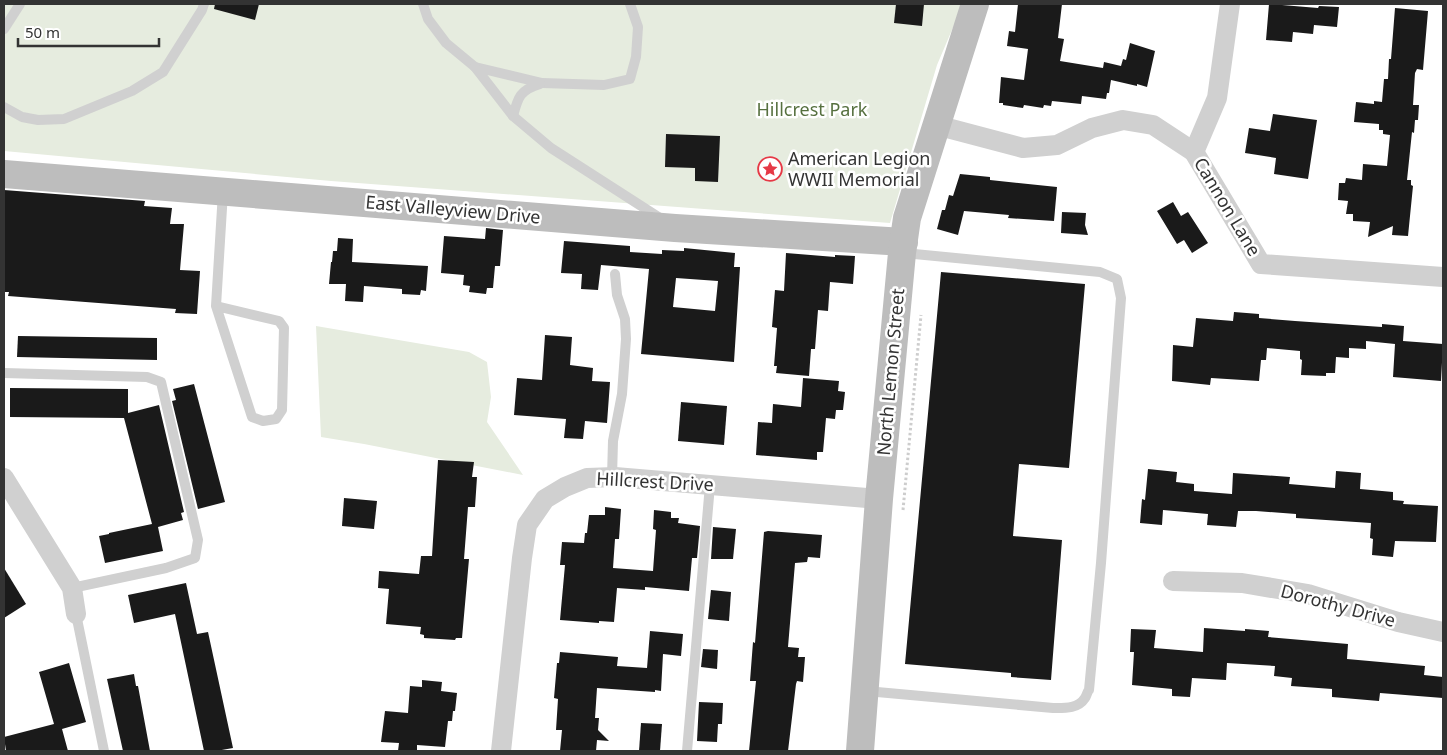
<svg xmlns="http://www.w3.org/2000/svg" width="1447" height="755" font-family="'Noto Sans',sans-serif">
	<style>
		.green { fill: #e6ecdf }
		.building { fill: #1a1a1a; fill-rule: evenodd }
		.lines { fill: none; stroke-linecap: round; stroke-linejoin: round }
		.path { stroke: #cdcdcd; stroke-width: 3; stroke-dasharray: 2.5 2.5; stroke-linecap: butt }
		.lane { stroke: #d0d0d0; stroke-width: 10 }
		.street { stroke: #d0d0d0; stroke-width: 20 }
		.secondary { stroke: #bdbdbd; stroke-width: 28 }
		.labels { text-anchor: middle; stroke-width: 5; stroke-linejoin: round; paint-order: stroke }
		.park-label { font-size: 18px; fill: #56703f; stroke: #fff }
		.poi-label { font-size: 18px; fill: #333; stroke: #fff; text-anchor: start }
		.street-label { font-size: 18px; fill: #333; stroke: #fff }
	</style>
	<rect width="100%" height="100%" fill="#fff"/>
	<g class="green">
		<polygon points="4,4 963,4 937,65 890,223 331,181 4,151"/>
		<polygon points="316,326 469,352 487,362 491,397 487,422 523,475 364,444 321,437"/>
	</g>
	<g class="building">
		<polygon points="215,4 259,4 255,20 214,9"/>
		<polygon points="896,4 924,4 922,26 894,23"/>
		<polygon points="1018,4 1062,4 1058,38 1064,39 1060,61 1103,68 1104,62 1121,66 1123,59 1126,60 1130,43 1155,51 1147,87 1137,84 1137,86 1111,80 1109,93 1107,93 1106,99 1082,96 1081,104 1052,101 1051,106 1044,105 1043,108 1024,105 1023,108 1003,105 1003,103 999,103 1001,77 1024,80 1028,49 1007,46 1009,31 1015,32"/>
		<polygon points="1269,4 1318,8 1319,6 1339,7 1337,27 1314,25 1313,34 1293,32 1292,42 1266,40"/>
		<polygon points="1395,8 1428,11 1423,70 1417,69 1415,73 1413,105 1419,105 1418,120 1415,120 1414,133 1412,132 1407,180 1411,180 1411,185 1413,186 1408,236 1392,235 1393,226 1368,237 1370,222 1353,221 1353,214 1346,214 1348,201 1338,200 1339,183 1345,183 1346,178 1362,180 1363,164 1387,166 1390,135 1383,134 1383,130 1379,130 1379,124 1354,122 1356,102 1374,104 1374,101 1382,102 1384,79 1388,79 1389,59 1391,59"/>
		<polygon points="1273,114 1317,120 1308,179 1274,174 1276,158 1245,153 1249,128 1270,131"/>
		<polygon points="666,134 720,136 718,182 695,181 695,168 665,167"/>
		<polygon points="960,174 990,177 990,180 1057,187 1054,221 1008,218 1009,215 964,211 958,235 937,229 942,210 945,210 949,195 953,196"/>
		<polygon points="4,190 145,201 144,206 172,208 170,224 184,224 180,270 200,271 197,314 175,313 176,309 8,296 9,292 4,292"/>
		<polygon points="1173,202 1181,216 1188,212 1208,243 1192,253 1184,240 1177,244 1157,211"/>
		<polygon points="1062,212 1086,213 1085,225 1088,235 1061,233"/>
		<polygon points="486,228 503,230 500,266 495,266 493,288 487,288 486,294 469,292 470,286 463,285 464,275 441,273 444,236 485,239"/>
		<polygon points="338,238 353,239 352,262 428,266 426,291 421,290 420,295 402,294 402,289 364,286 363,302 345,301 346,284 329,284 331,262 332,262 333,251 337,251"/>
		<path d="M564,241L630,246V252L662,254V250L684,251V248L735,253L734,267H740L734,362L641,354L649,269L601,265L598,290L581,289L582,274L561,273ZM676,278L718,281L715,311L673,307Z"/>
		<polygon points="786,253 835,257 835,255 855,256 853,284 830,282 828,311 818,310 815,349 811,349 809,376 776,373 777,366 774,366 777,328 772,327 775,290 784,291"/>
		<polygon points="941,272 1085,284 1069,468 1019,464 1013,536 1062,540 1051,680 1011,677 1011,673 905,664"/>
		<polygon points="1234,312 1259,314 1259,318 1295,321 1382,327 1382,324 1404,326 1403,341 1443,344 1441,381 1393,377 1395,344 1366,341 1366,349 1349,348 1349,358 1336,357 1335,373 1326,373 1326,376 1301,375 1302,360 1300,359 1300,351 1267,348 1266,360 1261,360 1259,381 1211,378 1210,385 1172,381 1173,345 1193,347 1196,318 1233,321"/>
		<polygon points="545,335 572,337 570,365 593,368 592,381 610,382 607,423 585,421 583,439 564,438 566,419 514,415 517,378 542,380"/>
		<polygon points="18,336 157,338 157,360 17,357"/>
		<polygon points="803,378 839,381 838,391 845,392 843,410 836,410 835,419 826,418 823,452 817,452 817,460 756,455 758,422 772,423 773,404 801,407"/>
		<polygon points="194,384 225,502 198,509 172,401 176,400 173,389"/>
		<polygon points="10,388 128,389 128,413 159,405 184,512 181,513 183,520 158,527 163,551 105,563 99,536 109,534 109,533 152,524 124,418 10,417"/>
		<polygon points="681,402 727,406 724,445 678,441"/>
		<polygon points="438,460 474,462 472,477 477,477 475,507 468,507 464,559 469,559 462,638 456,638 455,640 424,638 424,635 420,634 421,627 386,624 389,589 378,588 379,571 419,574 421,556 432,556"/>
		<polygon points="1148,469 1177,472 1176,482 1194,484 1194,491 1232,494 1233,473 1290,477 1289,484 1335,488 1336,471 1361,473 1360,489 1393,492 1393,500 1404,501 1403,504 1438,506 1436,542 1395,541 1393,557 1372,555 1373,539 1370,538 1371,523 1296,518 1296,514 1256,511 1238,511 1236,527 1207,525 1208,514 1163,510 1162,525 1140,523 1142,499 1145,500"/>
		<polygon points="344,498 377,501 374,529 342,526"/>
		<polygon points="605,507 621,509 619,539 615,539 613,568 653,571 656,530 653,529 654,510 671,512 671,518 679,518 678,523 700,526 697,558 692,558 689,591 645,587 645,590 617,588 614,622 599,621 599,623 560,620 565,565 560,565 562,542 584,543 585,533 587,533 589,515 605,515"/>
		<polygon points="713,527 736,529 733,559 711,559"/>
		<polygon points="768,531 822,535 820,558 808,557 807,562 795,563 788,647 799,648 798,657 805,657 803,682 797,681 796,684 788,751 749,751 756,681 750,681 753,642 755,643 764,532"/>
		<polygon points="4,568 26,604 4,618"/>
		<polygon points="186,583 197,634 208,632 233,748 216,751 204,751 175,614 134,623 128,595"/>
		<polygon points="711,590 731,592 729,621 708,619"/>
		<polygon points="1204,628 1245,631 1245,629 1269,631 1268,637 1348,644 1347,659 1425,666 1424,675 1443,677 1443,698 1380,693 1379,701 1332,697 1332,689 1291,686 1292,678 1274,676 1275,666 1227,663 1226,680 1192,678 1190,697 1172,696 1172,689 1132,685 1134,652 1130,652 1131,629 1156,630 1154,648 1203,652"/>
		<polygon points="650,631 683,634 681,656 663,654 661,691 655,690 655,692 597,688 595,718 599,718 598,730 609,741 597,740 596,751 560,751 562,730 556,730 558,699 554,698 557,663 559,663 560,652 618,657 617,666 647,668"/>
		<polygon points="703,649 718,650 717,669 701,667"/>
		<polygon points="69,663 86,722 62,729 68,751 6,751 4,737 54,724 39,672"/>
		<polygon points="134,674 136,686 138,686 150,751 123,751 107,679"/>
		<polygon points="422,680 442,682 441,691 457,693 455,711 453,711 452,721 448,721 445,747 417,745 417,751 398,751 399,743 381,742 385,711 408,713 410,686 422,687"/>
		<polygon points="699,702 723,703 722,724 718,724 717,742 697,741"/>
		<polygon points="641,723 662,724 660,751 639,751"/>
	</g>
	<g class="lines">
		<polyline class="path" points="903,510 921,315"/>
		<g class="lane">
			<polyline points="423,4 428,19 446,43 475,67 542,83 604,85 630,79 636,57 638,27 630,4"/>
			<polyline points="4,29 20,4"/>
			<polyline points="475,67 513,116 551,148 663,220"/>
			<polyline points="4,107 22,117 38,120 64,119 132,91 163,72 202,10 204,4"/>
			<path d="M513,116C518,97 520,90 540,84"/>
			<polyline points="216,306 279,321 284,328 282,410 276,419 263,421 252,417 216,306 223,192"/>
			<polyline points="4,373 147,377 161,382 198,540 195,558 166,568 72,588"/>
			<polyline points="612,477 613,441 622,394 626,339 625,319 617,295 615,274"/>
			<polyline points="76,614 104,751"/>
			<path d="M866,691L1053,708C1064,708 1078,709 1085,698C1087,695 1087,692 1089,690L1101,563L1121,298L1117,279L1100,272L904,253"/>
			<polyline points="687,751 710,485"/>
		</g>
		<g class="street">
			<polyline points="936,125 1023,148 1057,145 1092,128 1123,120 1153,125 1194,152 1261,264 1443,277"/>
			<polyline points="1194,152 1217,98 1230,4"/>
			<polyline points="4,478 72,588 76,614"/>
			<polyline points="1173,581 1242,583 1308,594 1398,622 1443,632"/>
			<polyline points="501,751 522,558 527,525 545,499 565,487 587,478 615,477 879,499"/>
		</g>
		<g class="secondary">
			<polyline points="4,174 675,228 904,242"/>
			<polyline points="860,751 879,499 902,253 907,218 975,4"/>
		</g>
	</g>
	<defs>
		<g id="sight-ring" transform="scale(1.25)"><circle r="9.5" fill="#fff" stroke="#e63946" stroke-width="1.5"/><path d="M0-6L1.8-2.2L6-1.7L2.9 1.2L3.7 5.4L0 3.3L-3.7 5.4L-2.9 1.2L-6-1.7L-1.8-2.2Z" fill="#e63946"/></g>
	</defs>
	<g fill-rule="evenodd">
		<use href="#sight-ring" x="770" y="169"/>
	</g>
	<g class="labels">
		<g class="park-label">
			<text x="812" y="116">Hillcrest Park</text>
		</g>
		<g class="poi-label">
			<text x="788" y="165">American Legion<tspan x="788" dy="21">WWII Memorial</tspan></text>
		</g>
		<g class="street-label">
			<text transform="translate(1227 207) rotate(59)" y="6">Cannon Lane</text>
			<text transform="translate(453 210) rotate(5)" y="6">East Valleyview Drive</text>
			<text transform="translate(891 372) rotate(-85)" y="6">North Lemon Street</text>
			<text transform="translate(655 482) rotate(3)" y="6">Hillcrest Drive</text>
			<text transform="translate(1338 606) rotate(15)" y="6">Dorothy Drive</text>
		</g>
	</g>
	<rect width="1447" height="755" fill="none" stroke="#333333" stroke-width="10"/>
	<path d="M18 38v8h141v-8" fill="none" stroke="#333333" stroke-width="2.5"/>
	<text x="25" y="38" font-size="15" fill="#333333" stroke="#ffffff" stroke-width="4" paint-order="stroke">50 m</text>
</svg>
